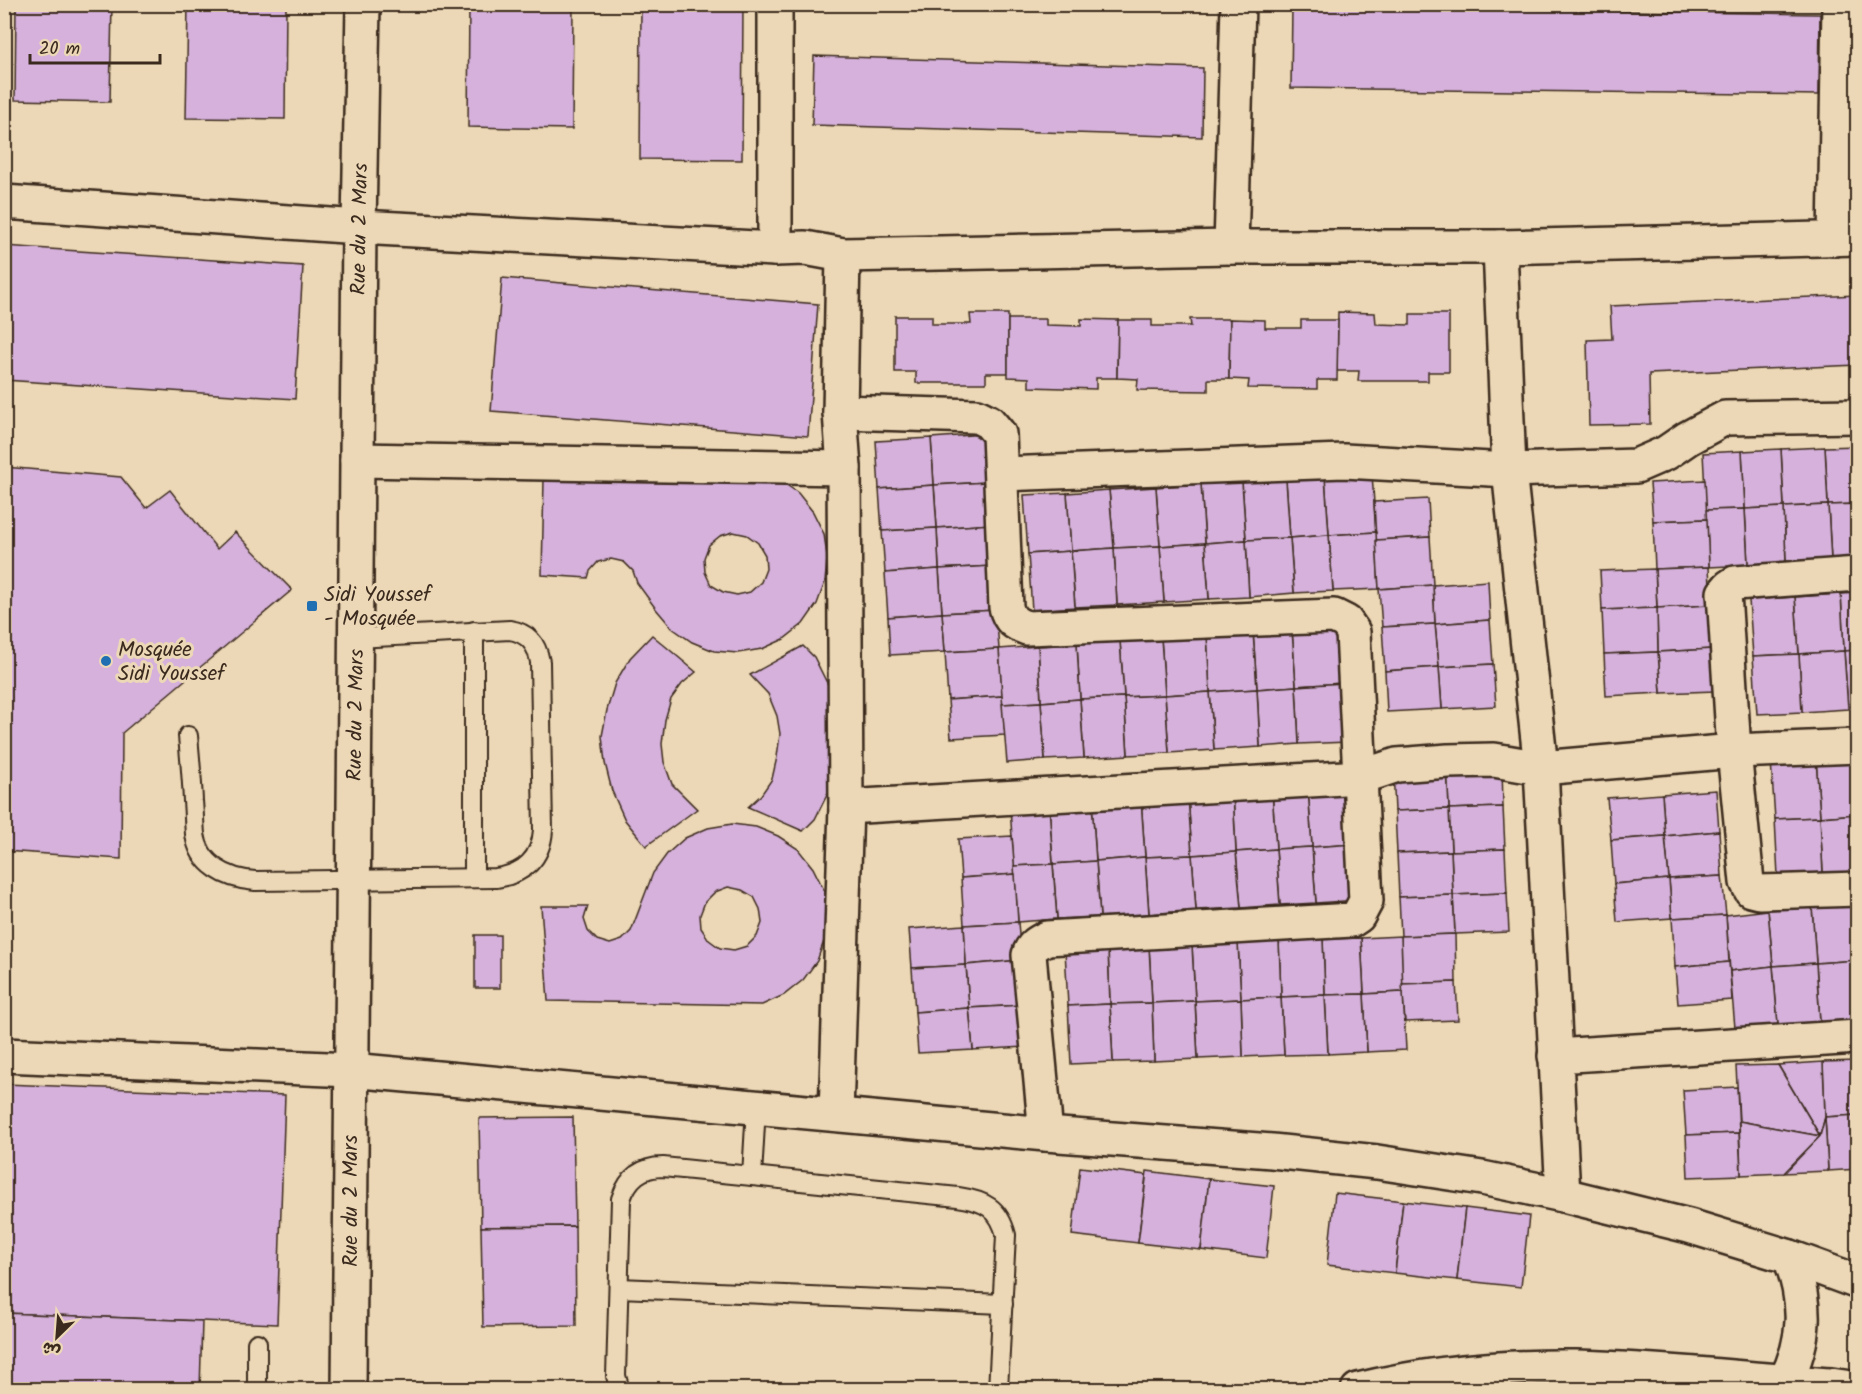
<svg xmlns="http://www.w3.org/2000/svg" width="1862" height="1394" font-family="Kalam,'Playpen Sans Arabic',sans-serif">
	<style>
		.building { fill: #d5b1db; stroke: #3b2a1e; stroke-width: 1.5; fill-rule: evenodd }
		.lines { fill: none; stroke-linecap: round; stroke-linejoin: round }
		.lane-casing { stroke: #3b2a1e; stroke-width: 22 }
		.street-casing { stroke: #3b2a1e; stroke-width: 38 }
		.secondary-casing { stroke: #3b2a1e; stroke-width: 38 }
		.lane { stroke: #ecd8b6; stroke-width: 18 }
		.street { stroke: #ecd8b6; stroke-width: 33 }
		.secondary { stroke: #ecd8b6; stroke-width: 33 }
		.poi-dot { fill: #1f6fb2; stroke: #ecd8b6; stroke-width: 2 }
		.labels { text-anchor: middle; stroke-width: 6; stroke-linejoin: round; paint-order: stroke }
		.street-label { font-size: 21px; fill: #3b2a1e; stroke: #ecd8b6 }
		.poi-label { font-size: 21px; fill: #3b2a1e; stroke: #ecd8b6; text-anchor: start }
	</style>
	<rect width="100%" height="100%" fill="#ecd8b6"/>
	<filter id="ink" filterUnits="userSpaceOnUse"><feTurbulence type="fractalNoise" baseFrequency=".0167" numOctaves="2"/><feDisplacementMap in="SourceGraphic" scale="12" xChannelSelector="R" yChannelSelector="G"/><feConvolveMatrix kernelMatrix="1 2 1 2 8 2 1 2 1" color-interpolation-filters="sRGB"/></filter>
	<g filter="url(#ink)">
		<g class="building">
			<polygon points="16,4 112,4 110,102 15,100"/>
			<polygon points="188,4 286,4 285,119 186,118"/>
			<polygon points="469,4 573,4 572,129 468,127"/>
			<polygon points="641,4 743,4 742,160 640,159"/>
			<polygon points="1292,6 1820,14 1819,95 1291,88"/>
			<polygon points="814,56 1203,68 1202,137 812,125"/>
			<polygon points="4,246 303,266 295,399 4,380"/>
			<polygon points="502,278 818,304 808,436 491,411"/>
			<polygon points="1858,295 1858,365 1649,374 1650,424 1589,425 1587,340 1612,339 1610,306"/>
			<polygon points="1338,312 1375,313 1376,324 1410,325 1410,314 1449,314 1449,372 1428,372 1428,381 1358,381 1359,371 1337,371"/>
			<polygon points="970,314 1008,314 1008,373 986,373 986,383 916,383 916,372 895,372 895,316 932,316 932,324 971,324"/>
			<polygon points="1008,319 1046,319 1046,325 1081,326 1081,319 1118,320 1117,378 1096,378 1096,389 1029,387 1029,378 1008,377"/>
			<polygon points="1190,319 1230,319 1229,379 1208,379 1208,391 1137,390 1138,379 1117,378 1118,320 1152,320 1152,326 1191,326"/>
			<polygon points="1230,319 1265,320 1265,328 1301,328 1301,320 1338,320 1337,380 1317,380 1317,389 1248,388 1249,380 1229,379"/>
			<polygon points="985,434 988,482 934,485 931,438"/>
			<polygon points="931,438 934,485 879,489 876,441"/>
			<polygon points="1858,446 1858,504 1828,505 1825,447"/>
			<polygon points="1825,447 1828,505 1784,507 1781,449"/>
			<polygon points="1781,449 1784,507 1745,509 1742,451"/>
			<polygon points="1742,451 1745,509 1706,510 1703,453"/>
			<polygon points="4,467 121,477 146,508 170,490 217,549 235,532 292,590 122,733 121,859 4,851"/>
			<polygon points="1372,474 1376,532 1329,535 1325,477"/>
			<polygon points="1325,477 1329,535 1290,538 1286,480"/>
			<path d="M544,479H778L798,493L813,512L824,534L827,558L825,582L817,604L803,624L784,639L762,649L738,653L714,651L692,642L672,628L656,609L637,583L633,571L624,562L611,559L598,562L590,571L588,578L542,575ZM733,532L747,535L758,543L765,555L766,569L761,582L750,592L737,595L723,592L711,585L705,572L704,558L709,545L720,536Z"/>
			<polygon points="1286,480 1290,538 1246,540 1242,482"/>
			<polygon points="1705,480 1707,519 1653,521 1650,483"/>
			<polygon points="988,482 991,524 937,528 934,485"/>
			<polygon points="1242,482 1246,540 1205,543 1201,484"/>
			<polygon points="1201,484 1205,543 1160,546 1156,487"/>
			<polygon points="934,485 937,528 882,531 879,489"/>
			<polygon points="1156,487 1160,546 1114,548 1109,490"/>
			<polygon points="1109,490 1114,548 1071,551 1067,493"/>
			<polygon points="1067,493 1071,551 1028,554 1024,495"/>
			<polygon points="1428,499 1430,537 1376,540 1374,502"/>
			<polygon points="1858,504 1858,560 1831,561 1828,505"/>
			<polygon points="1828,505 1831,561 1786,564 1784,507"/>
			<polygon points="1784,507 1786,564 1748,565 1745,509"/>
			<polygon points="1745,509 1748,565 1709,567 1706,510"/>
			<polygon points="1707,519 1709,567 1655,569 1653,521"/>
			<polygon points="991,524 993,566 939,569 937,528"/>
			<polygon points="937,528 939,569 885,573 882,531"/>
			<polygon points="1376,532 1379,589 1333,591 1329,535"/>
			<polygon points="1329,535 1333,591 1294,593 1290,538"/>
			<polygon points="1430,537 1433,585 1379,589 1376,540"/>
			<polygon points="1290,538 1294,593 1249,597 1246,540"/>
			<polygon points="1246,540 1249,597 1209,599 1205,543"/>
			<polygon points="1205,543 1209,599 1164,602 1160,546"/>
			<polygon points="1160,546 1164,602 1117,605 1114,548"/>
			<polygon points="1114,548 1117,605 1075,607 1071,551"/>
			<polygon points="1071,551 1075,607 1032,610 1028,554"/>
			<polygon points="993,566 996,610 942,613 939,569"/>
			<polygon points="1709,567 1711,605 1657,608 1655,569"/>
			<polygon points="939,569 942,613 888,617 885,573"/>
			<polygon points="1655,569 1657,608 1602,610 1600,571"/>
			<polygon points="1488,581 1490,620 1435,624 1433,585"/>
			<polygon points="1433,585 1435,624 1382,627 1379,589"/>
			<polygon points="1858,593 1858,650 1844,651 1841,594"/>
			<polygon points="1841,594 1844,651 1799,654 1795,597"/>
			<polygon points="1795,597 1799,654 1753,656 1749,600"/>
			<polygon points="1711,605 1713,649 1658,652 1657,608"/>
			<polygon points="1657,608 1658,652 1604,654 1602,610"/>
			<polygon points="996,610 999,649 945,652 942,613"/>
			<polygon points="942,613 945,652 890,655 888,617"/>
			<polygon points="1490,620 1493,664 1439,667 1435,624"/>
			<polygon points="1435,624 1439,667 1385,671 1382,627"/>
			<polygon points="1340,627 1344,683 1296,686 1292,630"/>
			<polygon points="1292,630 1296,686 1257,689 1253,632"/>
			<polygon points="1253,632 1257,689 1210,692 1207,635"/>
			<polygon points="652,635 696,672 682,684 671,699 665,720 662,744 664,762 672,784 697,809 646,846 625,820 612,791 605,763 602,736 607,710 615,683 630,658"/>
			<polygon points="1207,635 1210,692 1165,695 1161,638"/>
			<polygon points="1161,638 1165,695 1124,697 1120,641"/>
			<polygon points="1120,641 1124,697 1080,699 1077,644"/>
			<polygon points="1077,644 1080,699 1041,702 1038,646"/>
			<polygon points="803,646 814,657 828,685 836,713 836,766 828,793 815,819 803,831 748,807 761,795 772,779 777,757 780,734 777,716 768,694 750,675"/>
			<polygon points="1038,646 1041,702 1002,704 999,649"/>
			<polygon points="999,649 1002,696 948,700 945,652"/>
			<polygon points="1713,649 1715,691 1661,693 1658,652"/>
			<polygon points="1858,650 1858,708 1848,709 1844,651"/>
			<polygon points="1844,651 1848,709 1802,712 1799,654"/>
			<polygon points="1658,652 1661,693 1606,696 1604,654"/>
			<polygon points="1799,654 1802,712 1757,714 1753,656"/>
			<polygon points="1493,664 1496,706 1442,709 1439,667"/>
			<polygon points="1439,667 1442,709 1387,712 1385,671"/>
			<polygon points="1344,683 1348,742 1299,744 1296,686"/>
			<polygon points="1296,686 1299,744 1260,747 1257,689"/>
			<polygon points="1257,689 1260,747 1214,750 1210,692"/>
			<polygon points="1210,692 1214,750 1169,753 1165,695"/>
			<polygon points="1165,695 1169,753 1128,755 1124,697"/>
			<polygon points="1002,696 1005,735 951,738 948,700"/>
			<polygon points="1124,697 1128,755 1084,758 1080,699"/>
			<polygon points="1080,699 1084,758 1045,760 1041,702"/>
			<polygon points="1041,702 1045,760 1007,763 1002,704"/>
			<polygon points="1857,756 1858,814 1820,817 1816,759"/>
			<polygon points="1816,759 1820,817 1775,819 1771,761"/>
			<polygon points="1502,765 1503,807 1449,809 1447,767"/>
			<polygon points="1447,767 1449,809 1395,811 1393,769"/>
			<polygon points="1349,786 1354,844 1312,847 1308,788"/>
			<polygon points="1308,788 1312,847 1276,849 1272,791"/>
			<polygon points="1716,790 1719,831 1665,836 1662,794"/>
			<polygon points="1272,791 1276,849 1236,852 1233,793"/>
			<polygon points="1233,793 1236,852 1192,855 1188,796"/>
			<polygon points="1662,794 1665,836 1611,840 1607,798"/>
			<polygon points="1188,796 1192,855 1145,857 1141,799"/>
			<polygon points="1141,799 1145,857 1096,861 1092,803"/>
			<polygon points="1092,803 1096,861 1053,864 1049,805"/>
			<polygon points="1049,805 1053,864 1014,866 1010,808"/>
			<polygon points="1503,807 1505,849 1451,851 1449,809"/>
			<polygon points="1449,809 1451,851 1397,853 1395,811"/>
			<polygon points="1858,814 1858,871 1823,873 1820,817"/>
			<polygon points="1820,817 1823,873 1778,876 1775,819"/>
			<path d="M732,824L756,827L778,836L798,849L813,868L824,890L828,914L825,938L817,961L803,980L784,995L762,1005L548,1001L541,906H588L584,919L588,931L597,940L610,944L622,940L631,931L653,873L667,854L685,838L708,828ZM728,887L742,890L754,897L760,909L762,923L757,936L747,946L734,950L720,948L709,940L701,928L700,915L705,902L715,892Z"/>
			<polygon points="1719,831 1722,876 1669,879 1665,836"/>
			<polygon points="1012,836 1015,874 961,878 958,839"/>
			<polygon points="1665,836 1669,879 1614,884 1611,840"/>
			<polygon points="1354,844 1358,900 1316,903 1312,847"/>
			<polygon points="1312,847 1316,903 1280,905 1276,849"/>
			<polygon points="1276,849 1280,905 1241,908 1236,852"/>
			<polygon points="1505,849 1507,893 1453,895 1451,851"/>
			<polygon points="1451,851 1453,895 1399,897 1397,853"/>
			<polygon points="1236,852 1241,908 1196,910 1192,855"/>
			<polygon points="1192,855 1196,910 1149,914 1145,857"/>
			<polygon points="1145,857 1149,914 1100,917 1096,861"/>
			<polygon points="1096,861 1100,917 1057,919 1053,864"/>
			<polygon points="1053,864 1057,919 1018,922 1014,866"/>
			<polygon points="1015,874 1018,922 964,925 961,878"/>
			<polygon points="1722,876 1726,915 1672,918 1669,879"/>
			<polygon points="1669,879 1672,918 1617,922 1614,884"/>
			<polygon points="1507,893 1509,932 1455,934 1453,895"/>
			<polygon points="1453,895 1455,934 1401,936 1399,897"/>
			<polygon points="1855,904 1858,960 1816,963 1812,907"/>
			<polygon points="1812,907 1816,963 1773,966 1768,910"/>
			<polygon points="1768,910 1773,966 1730,971 1726,915"/>
			<polygon points="1726,915 1729,962 1675,967 1672,918"/>
			<polygon points="1018,922 1021,960 966,965 964,925"/>
			<polygon points="964,925 966,965 912,968 909,929"/>
			<polygon points="1455,934 1456,982 1402,984 1401,936"/>
			<rect x="475" y="935" width="25" height="53"/>
			<polygon points="1401,936 1403,992 1364,994 1361,938"/>
			<polygon points="1361,938 1364,994 1325,995 1323,939"/>
			<polygon points="1323,939 1325,995 1281,997 1279,940"/>
			<polygon points="1279,940 1281,997 1241,999 1238,943"/>
			<polygon points="1238,943 1241,999 1195,1001 1192,945"/>
			<polygon points="1192,945 1195,1001 1152,1003 1149,946"/>
			<polygon points="1149,946 1152,1003 1110,1004 1108,948"/>
			<polygon points="1108,948 1110,1004 1068,1006 1065,950"/>
			<polygon points="1021,960 1023,1005 969,1008 966,965"/>
			<polygon points="1858,960 1858,1019 1820,1022 1816,963"/>
			<polygon points="1729,962 1732,1000 1678,1004 1675,967"/>
			<polygon points="1816,963 1820,1022 1778,1025 1773,966"/>
			<polygon points="966,965 969,1008 915,1012 912,968"/>
			<polygon points="1773,966 1778,1025 1735,1028 1730,971"/>
			<polygon points="1456,982 1458,1020 1405,1022 1402,984"/>
			<polygon points="1403,992 1406,1050 1367,1052 1364,994"/>
			<polygon points="1364,994 1367,1052 1328,1054 1325,995"/>
			<polygon points="1325,995 1328,1054 1284,1055 1281,997"/>
			<polygon points="1281,997 1284,1055 1243,1057 1241,999"/>
			<polygon points="1241,999 1243,1057 1198,1059 1195,1001"/>
			<polygon points="1195,1001 1198,1059 1154,1061 1152,1003"/>
			<polygon points="1152,1003 1154,1061 1113,1062 1110,1004"/>
			<polygon points="1110,1004 1113,1062 1071,1064 1068,1006"/>
			<polygon points="1023,1005 1026,1047 973,1050 969,1008"/>
			<polygon points="969,1008 973,1050 918,1053 915,1012"/>
			<polygon points="1858,1061 1858,1115 1825,1117 1823,1062"/>
			<polygon points="1823,1062 1825,1117 1820,1136 1778,1065"/>
			<polygon points="1778,1065 1820,1136 1739,1121 1736,1066"/>
			<polygon points="4,1084 285,1095 277,1324 4,1313"/>
			<polygon points="1737,1087 1739,1133 1686,1135 1683,1090"/>
			<polygon points="1858,1115 1858,1169 1828,1171 1825,1117"/>
			<polygon points="573,1117 575,1226 481,1227 479,1118"/>
			<polygon points="1825,1117 1828,1171 1784,1173 1820,1136"/>
			<polygon points="1739,1121 1820,1136 1784,1173 1741,1175"/>
			<polygon points="1739,1133 1741,1175 1688,1177 1686,1135"/>
			<polygon points="1080,1167 1146,1175 1138,1243 1072,1235"/>
			<polygon points="1147,1171 1209,1179 1201,1250 1138,1243"/>
			<polygon points="1209,1179 1274,1186 1266,1258 1201,1250"/>
			<polygon points="1335,1193 1403,1201 1395,1273 1327,1265"/>
			<polygon points="1403,1201 1465,1208 1457,1280 1395,1273"/>
			<polygon points="1465,1208 1529,1216 1521,1287 1457,1280"/>
			<polygon points="575,1226 576,1326 483,1327 481,1227"/>
			<polygon points="4,1313 202,1321 200,1390 4,1390"/>
		</g>
		<g class="lines">
			<g class="lane-casing">
				<g id="lane">
					<polyline points="474,631 474,878"/>
					<path d="M188,736C190,758 192,779 193,801C194,812 194,823 195,834C199,865 227,879 255,881L496,878C524,874 541,859 543,830L540,662C537,644 528,633 510,630L356,638"/>
					<polyline points="752,1176 756,1107"/>
					<polyline points="619,1288 1003,1304"/>
					<polyline points="257,1390 257,1343"/>
					<path d="M620,1390L616,1376L621,1199C628,1178 641,1167 663,1167L958,1197C985,1201 999,1208 1006,1235L998,1390"/>
				</g>
			</g>
			<g class="street-casing">
				<g id="street">
					<polyline points="4,202 359,227 775,249 805,248 843,255 1231,247 1500,247 1858,238"/>
					<polyline points="1835,239 1839,4"/>
					<polyline points="1231,247 1238,4"/>
					<polyline points="1500,247 1509,470 1541,768 1563,1195"/>
					<polyline points="775,249 775,4"/>
					<path d="M843,255L840,412L977,416L989,422L999,434L1006,607C1009,620 1015,624 1027,628L1334,616L1346,622L1353,632L1366,901L1358,916L1352,920L1047,938C1039,942 1032,945 1029,955L1046,1134"/>
					<polyline points="357,460 844,468"/>
					<polyline points="1001,474 1344,461 1509,470 1636,466 1666,453 1688,438 1725,418 1858,416"/>
					<polyline points="1858,574 1735,583 1729,587 1724,593 1734,751 1747,882 1751,890 1759,892 1858,889"/>
					<polyline points="846,807 1361,777 1397,765 1448,761 1494,760 1541,768 1734,751 1858,746"/>
					<polyline points="4,1055 351,1070 1046,1134 1272,1151 1377,1162 1482,1178 1563,1195 1689,1226 1790,1257 1858,1282"/>
					<polyline points="1555,1056 1858,1037"/>
					<polyline points="836,1114 846,807 844,468 840,412"/>
				</g>
			</g>
			<g class="secondary-casing">
				<g id="secondary">
					<path d="M1785,1382C1807,1338 1807,1303 1790,1257"/>
					<polyline points="349,1390 359,227 363,4"/>
					<path d="M1358,1390C1429,1373 1503,1366 1576,1367C1661,1369 1746,1379 1831,1385L1858,1389"/>
				</g>
			</g>
			<use href="#lane" class="lane"/>
			<use href="#street" class="street"/>
			<use href="#secondary" class="secondary"/>
		</g>
	</g>
	<g class="poi-dot">
		<rect x="306" y="600" width="12" height="12" rx="3"/>
		<circle cx="106" cy="661" r="6"/>
	</g>
	<g class="labels">
		<g class="street-label">
			<text transform="translate(359 229) rotate(-89)" y="7">Rue du 2 Mars</text>
			<text transform="translate(355 715) rotate(-89)" y="7">Rue du 2 Mars</text>
			<text transform="translate(350 1201) rotate(-90)" y="7">Rue du 2 Mars</text>
		</g>
		<g class="poi-label">
			<text x="324" y="601">Sidi Youssef<tspan x="324" dy="24">- Mosquée</tspan></text>
			<text x="118" y="656">Mosquée<tspan x="118" dy="24">Sidi Youssef</tspan></text>
		</g>
	</g>
	<rect width="1862" height="1394" fill="none" stroke="#ecd8b6" stroke-width="24"/>
	<rect x="12" y="12" width="1838" height="1370" fill="none" stroke="#3b2a1e" stroke-width="2" filter="url(#ink)"/>
	<g transform="translate(57 1337) rotate(205)" stroke="#ecd8b6" stroke-width="4.5" paint-order="stroke">
	<path d="M0-4.5L10 22L0 15L-10 22Z" fill="#3b2a1e"/>
	<text y="-9" font-size="16" font-weight="bold" text-anchor="middle" fill="#3b2a1e">ش</text>
	</g>
	<path d="M30 54v9h130v-9" fill="none" stroke="#3b2a1e" stroke-width="3"/>
	<text x="39" y="54" font-size="18" fill="#3b2a1e" stroke="#ecd8b6" stroke-width="4.5" paint-order="stroke">20 m</text>
</svg>
